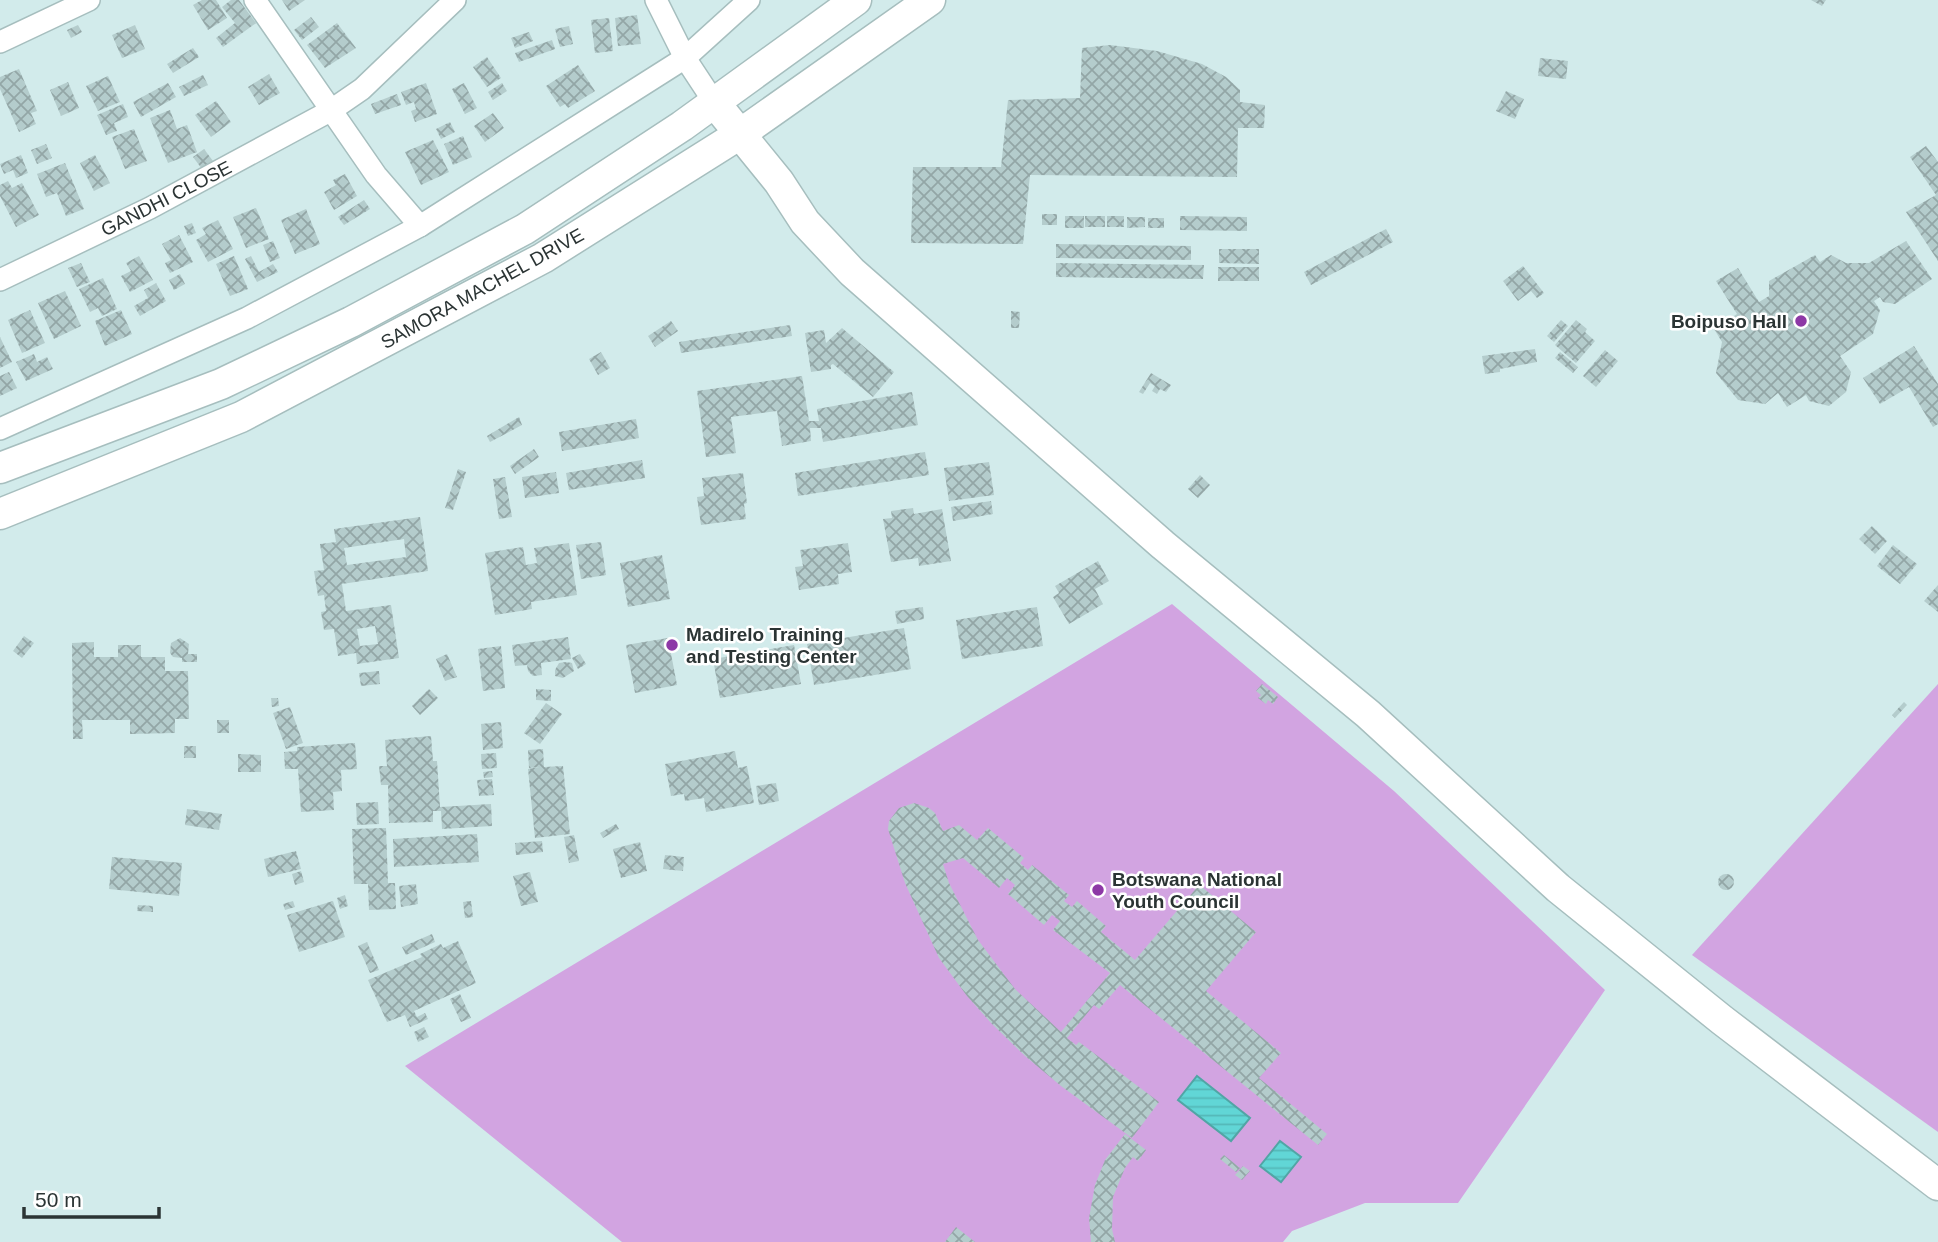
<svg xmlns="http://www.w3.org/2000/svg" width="1938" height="1242" font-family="Arial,sans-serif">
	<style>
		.grass { fill: #d2a4e1 }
		.water { fill: url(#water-rules); stroke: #51a5a5; stroke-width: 2 }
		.building { fill: url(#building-cross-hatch); fill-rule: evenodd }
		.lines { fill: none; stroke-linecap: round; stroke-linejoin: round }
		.street-casing { stroke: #a6bebe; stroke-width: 24 }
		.secondary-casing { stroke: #a6bebe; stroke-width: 33 }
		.street { stroke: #fff; stroke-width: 21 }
		.secondary { stroke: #fff; stroke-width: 30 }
		.poi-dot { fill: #8d38a6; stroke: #fff; stroke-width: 2.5 }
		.labels { text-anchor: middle; stroke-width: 5; stroke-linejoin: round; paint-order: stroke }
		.street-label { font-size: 19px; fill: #2b3434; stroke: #fff }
		.poi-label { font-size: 19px; font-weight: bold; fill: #2b3434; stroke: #fff; text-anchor: start }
	</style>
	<defs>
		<pattern id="water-rules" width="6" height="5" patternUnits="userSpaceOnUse" patternTransform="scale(1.75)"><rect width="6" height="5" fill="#61d6d6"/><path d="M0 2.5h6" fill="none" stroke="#54b8b8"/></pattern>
		<pattern id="building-cross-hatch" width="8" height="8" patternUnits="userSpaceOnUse" patternTransform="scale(1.75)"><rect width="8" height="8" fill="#b4cccc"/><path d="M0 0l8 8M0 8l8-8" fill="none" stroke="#93a6a6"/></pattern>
	</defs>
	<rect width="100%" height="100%" fill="#d2ebeb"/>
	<g class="grass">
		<polygon points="1172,604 1394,791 1605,990 1458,1203 1365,1203 1292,1231 1283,1242 622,1242 405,1066"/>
		<polygon points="1938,684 1938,1132 1692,955"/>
	</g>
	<g class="water">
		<polygon points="1197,1076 1250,1118 1231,1141 1178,1100"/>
		<polygon points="1280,1141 1301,1157 1281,1182 1260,1166"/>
	</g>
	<g class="building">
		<polygon points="202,0 216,0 227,18 208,30 193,5"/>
		<polygon points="231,0 239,0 256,23 223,47 216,38 235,23 222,7"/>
		<polygon points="282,0 305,0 289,11"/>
		<polygon points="1811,0 1826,0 1822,6"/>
		<polygon points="637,15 641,44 618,46 615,18"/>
		<polygon points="311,17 319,27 302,40 294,30"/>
		<polygon points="609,18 613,51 595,53 591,20"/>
		<polygon points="337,23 356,48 325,68 307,45"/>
		<polygon points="78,25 82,32 71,38 67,30"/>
		<polygon points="135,25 145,49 122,58 112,35"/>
		<polygon points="569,26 573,44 560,47 555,29"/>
		<polygon points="529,32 533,41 515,48 511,38"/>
		<polygon points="552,40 555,49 519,62 515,53"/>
		<polygon points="1110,45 1157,51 1202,64 1226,77 1240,90 1240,102 1265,105 1264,128 1238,128 1237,177 1030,175 1023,244 911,243 913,167 1001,167 1008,100 1080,98 1082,48"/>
		<polygon points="193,48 199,57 173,73 167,64"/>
		<polygon points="487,57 501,78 487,87 473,67"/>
		<polygon points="1540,58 1568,61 1566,79 1538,76"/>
		<polygon points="578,65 595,91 568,108 565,104 560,107 546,86"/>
		<polygon points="19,69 37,111 31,113 36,124 19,132 0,89 0,77"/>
		<polygon points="269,74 280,93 259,105 248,87"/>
		<polygon points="203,75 208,85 184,96 179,87"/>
		<polygon points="108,76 120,102 98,111 86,86"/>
		<polygon points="68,82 79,108 61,116 50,90"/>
		<polygon points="168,83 176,97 141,117 133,102"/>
		<polygon points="426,83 437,114 415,122 411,111 416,109 414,102 406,105 401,92"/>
		<polygon points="464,83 477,108 465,114 452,89"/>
		<polygon points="502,83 507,91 493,100 488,92"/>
		<polygon points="1506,91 1524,99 1515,119 1496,111"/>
		<polygon points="397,94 401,105 375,114 371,104"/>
		<polygon points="216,101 231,122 211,137 195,115"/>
		<polygon points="123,104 128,117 114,123 117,131 106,135 97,115"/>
		<polygon points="170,110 177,129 187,125 197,152 168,163 150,118"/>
		<polygon points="493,113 504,128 485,142 474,126"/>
		<polygon points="450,122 455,132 441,139 436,129"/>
		<polygon points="134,129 147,161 125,169 112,137"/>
		<polygon points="463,136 472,157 453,165 444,144"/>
		<polygon points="433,140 449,172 421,185 405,152"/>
		<polygon points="46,144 52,158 37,164 31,150"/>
		<polygon points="1926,146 1938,162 1938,261 1906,212 1936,195 1910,157"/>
		<polygon points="204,149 213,161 202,169 193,157"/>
		<polygon points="21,155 28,173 16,178 13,170 4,174 0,164"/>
		<polygon points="95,155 110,183 94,191 80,163"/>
		<polygon points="65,163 84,209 66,216 57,193 46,197 37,174"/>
		<polygon points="345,174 357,196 334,210 324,192 336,185 333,180"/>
		<polygon points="8,181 12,188 22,183 39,215 16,227 0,196 0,185"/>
		<polygon points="364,200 370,209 344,225 338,217"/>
		<polygon points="256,208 269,239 246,248 233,217"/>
		<polygon points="306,209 320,244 295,254 281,220"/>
		<rect x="1042" y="214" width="15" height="11"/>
		<rect x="1065" y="216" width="19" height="12"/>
		<rect x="1085" y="216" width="20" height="11"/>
		<rect x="1107" y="216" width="17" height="11"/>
		<polygon points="1180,216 1247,217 1247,231 1180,230"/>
		<polygon points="1127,217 1145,217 1145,227 1127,228"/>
		<rect x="1148" y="218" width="16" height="10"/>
		<polygon points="218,220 233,249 208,262 196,240 206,234 202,228"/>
		<polygon points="192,223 196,233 188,236 184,226"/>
		<polygon points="1386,229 1393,242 1311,285 1304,272"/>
		<polygon points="179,235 193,262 170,273 165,263 171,260 162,244"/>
		<polygon points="273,241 280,258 270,262 263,245"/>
		<polygon points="1906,241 1932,279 1895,304 1883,302 1880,297 1874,301 1880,310 1873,334 1840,356 1851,372 1846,392 1829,406 1809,401 1806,395 1787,407 1778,393 1765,404 1738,400 1716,373 1722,342 1714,329 1737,314 1716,281 1738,268 1759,302 1769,296 1769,281 1815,255 1820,262 1831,255 1846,263 1869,263"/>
		<polygon points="1056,244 1191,246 1191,260 1056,258"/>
		<polygon points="1219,249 1259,249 1259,264 1219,263"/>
		<polygon points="139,256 153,280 130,292 121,276 131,271 126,263"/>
		<polygon points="234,256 248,289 230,296 216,264"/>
		<polygon points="251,256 259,272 273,264 278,272 257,282 245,259"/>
		<polygon points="81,263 90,282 77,287 68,268"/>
		<polygon points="1056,263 1204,265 1203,279 1056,277"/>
		<polygon points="1523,266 1544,293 1537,298 1531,291 1518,301 1503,281"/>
		<rect x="1218" y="267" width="41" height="14"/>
		<polygon points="180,274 185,284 174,290 169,280"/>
		<polygon points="103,278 117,309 102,316 98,308 90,312 79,289"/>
		<polygon points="156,283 166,301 140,316 134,306 148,298 144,290"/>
		<polygon points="65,291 81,326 54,339 38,303"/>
		<polygon points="30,310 45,343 22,353 8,320"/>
		<polygon points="121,310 132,334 105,346 95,321"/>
		<polygon points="1011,311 1020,312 1019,328 1011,328"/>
		<polygon points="1561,320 1568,326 1554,342 1547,336"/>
		<polygon points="1576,320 1587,329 1585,332 1595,341 1576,363 1555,345"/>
		<polygon points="671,321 678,331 655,347 648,336"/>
		<polygon points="790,325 792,336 681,353 679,342"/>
		<polygon points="842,328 894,372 873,397 833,364 831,365 831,369 811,372 805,333 824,330 826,343"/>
		<polygon points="0,337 12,362 0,368"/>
		<polygon points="1914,346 1938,384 1938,424 1933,427 1909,387 1880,404 1863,378"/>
		<polygon points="1535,349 1537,362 1500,369 1500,372 1485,374 1482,356"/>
		<polygon points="1605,350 1618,361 1596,387 1583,376"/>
		<polygon points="601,352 610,368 598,375 589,359"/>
		<polygon points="1560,352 1578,367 1573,373 1555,358"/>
		<polygon points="34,354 37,362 47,357 53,369 26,381 16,362"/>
		<polygon points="9,372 17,388 0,396 0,376"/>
		<polygon points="1151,373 1171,385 1166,392 1160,389 1157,394 1152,391 1155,386 1150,383 1143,394 1139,392"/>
		<polygon points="802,376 809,421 819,421 817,409 912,392 918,425 823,442 821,428 810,428 811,441 782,446 777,411 731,417 736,453 706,457 697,391"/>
		<polygon points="519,417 522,425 490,442 487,436"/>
		<polygon points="636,419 639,438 562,451 559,432"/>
		<polygon points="534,449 539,457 515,474 510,466"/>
		<polygon points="925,452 929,475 798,496 795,473"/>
		<polygon points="642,460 645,478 569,490 566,473"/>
		<polygon points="989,462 994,495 949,501 944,468"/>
		<polygon points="458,469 466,472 453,510 445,508"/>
		<polygon points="556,472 559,493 525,498 522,477"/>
		<polygon points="743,473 747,503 744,504 746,519 701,525 697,497 704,496 702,478"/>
		<polygon points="1200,475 1210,485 1198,498 1188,489"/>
		<polygon points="505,477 512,517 499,519 493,479"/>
		<polygon points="991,501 993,514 953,521 951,507"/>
		<polygon points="913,508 914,514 942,509 951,561 919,566 918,558 891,562 883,519 892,518 891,511"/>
		<path d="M420,517L428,571L342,584L346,611L391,605L399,658L357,664L356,653L338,656L334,629L324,630L321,612L326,611L324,595L318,596L314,571L324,570L320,544L336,542L334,529ZM404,539L406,557L347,565L344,548ZM375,626L378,644L360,646L357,629Z"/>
		<polygon points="1872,526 1887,541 1875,554 1859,539"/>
		<polygon points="601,542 606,575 581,579 576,545"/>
		<polygon points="569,543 577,595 531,602 532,609 495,615 485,553 523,547 526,565 537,563 534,548"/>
		<polygon points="848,543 852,572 838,574 839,584 799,590 795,567 803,566 800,550"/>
		<polygon points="1893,545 1917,564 1900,584 1877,566"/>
		<polygon points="662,555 670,599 628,607 620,563"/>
		<polygon points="1098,561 1109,581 1095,589 1103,604 1069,624 1053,597 1059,593 1055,586"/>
		<polygon points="1938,585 1938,612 1924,601"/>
		<polygon points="923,607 924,619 897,624 895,611"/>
		<polygon points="1037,607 1043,646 962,659 956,620"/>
		<polygon points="904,628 911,669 814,685 807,644"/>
		<polygon points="24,636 34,643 22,658 13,651"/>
		<polygon points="568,637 571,659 541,663 542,675 533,676 528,671 527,665 515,666 512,645"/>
		<polygon points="180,638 189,644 188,654 197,654 197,662 182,662 182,658 173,657 170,653 171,643"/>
		<polygon points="668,638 677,685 635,693 626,645"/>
		<polygon points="94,642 94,657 118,657 118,645 141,645 141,657 165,657 165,671 188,671 189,719 175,719 175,733 130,734 130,720 82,720 83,739 73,739 72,643"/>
		<polygon points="794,645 801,684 720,698 713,659"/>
		<polygon points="501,646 505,688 483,691 478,649"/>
		<polygon points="447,654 457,677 445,681 436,659"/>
		<polygon points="580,654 586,664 578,669 572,658"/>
		<polygon points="566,662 572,663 574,671 563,678 555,676 555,670 559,663"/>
		<polygon points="379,671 380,684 361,686 359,673"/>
		<polygon points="1262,684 1278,697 1273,704 1268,700 1266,704 1258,698 1261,695 1256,691"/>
		<polygon points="429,689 438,698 420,715 412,706"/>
		<polygon points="536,689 551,690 551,701 536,700"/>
		<polygon points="271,698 278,698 279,706 272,707"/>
		<polygon points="1904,702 1907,705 1895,718 1892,715"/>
		<polygon points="546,703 562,714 540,744 524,733"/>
		<polygon points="290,707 303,743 286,749 273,713"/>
		<rect x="217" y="720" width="12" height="13"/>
		<polygon points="501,722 503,748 483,750 481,724"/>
		<polygon points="431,736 433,761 437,761 440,807 491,804 492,826 442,829 441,811 433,811 433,822 389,823 388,785 381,785 379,766 387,766 385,740"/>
		<polygon points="355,743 357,769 341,770 342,791 333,792 334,810 301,812 298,769 285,769 284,752 297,751 297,747"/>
		<rect x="184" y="746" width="12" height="12"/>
		<polygon points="543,749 544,767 563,766 570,834 535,838 528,769 539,767 529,768 528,750"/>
		<polygon points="735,751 738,768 747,766 754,803 706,812 704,798 685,801 684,794 671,796 665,764"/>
		<polygon points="496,753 497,768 482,769 481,754"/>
		<polygon points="238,754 261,755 261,772 238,772"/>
		<polygon points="492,771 493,777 484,778 483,772"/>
		<polygon points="492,779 494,795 479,796 477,780"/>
		<polygon points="776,783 779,801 759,805 756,786"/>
		<polygon points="378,802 379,824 357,825 356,803"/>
		<path d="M914,803L929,808L935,813L943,831L959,825L977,840L988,828L1024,858L1020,863L1028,870L1032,865L1069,895L1064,901L1072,907L1077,901L1106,926L1101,932L1135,960L1199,885L1202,887L1256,932L1206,991L1281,1053L1259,1078L1327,1134L1318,1145L1120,985L1099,1009L1094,1005L1067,1038L1076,1045L1079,1042L1159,1102L1132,1138L1061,1086L1025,1056L991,1023L967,996L939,958L905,883L888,829L889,821L899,808ZM963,858L999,888L1007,878L1015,885L1008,894L1044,925L1052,915L1060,921L1053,930L1110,973L1061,1032L1015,989L978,940L949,883L943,864Z"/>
		<polygon points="187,809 222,814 219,830 185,825"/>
		<polygon points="616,824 619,829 603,838 600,833"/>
		<polygon points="386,828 388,883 395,883 396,909 369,910 368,884 354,884 352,829"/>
		<polygon points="477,834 479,862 394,867 393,839"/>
		<polygon points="574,835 579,861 569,863 564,837"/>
		<polygon points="542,841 543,852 516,855 515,843"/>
		<polygon points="640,842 647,871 621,878 613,849"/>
		<polygon points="296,851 301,869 268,877 264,859"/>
		<polygon points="665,855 684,857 683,871 663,869"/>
		<polygon points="112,857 182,863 179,896 109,889"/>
		<polygon points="301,871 304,882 295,885 292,874"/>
		<polygon points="530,872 538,902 521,906 513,876"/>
		<circle cx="1726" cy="882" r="8"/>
		<polygon points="416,884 418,904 401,907 399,886"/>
		<polygon points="345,895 348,906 340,909 337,898"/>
		<polygon points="293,901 295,907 285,910 283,904"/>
		<polygon points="333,901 345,937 299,952 287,915"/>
		<polygon points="471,901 473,917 465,918 463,902"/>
		<polygon points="138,905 153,906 153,912 137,911"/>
		<polygon points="432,934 435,942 406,955 402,947"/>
		<polygon points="458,941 476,983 414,1011 417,1017 425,1013 428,1019 410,1027 405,1015 387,1022 368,980 422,957 420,954 441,944 443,948"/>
		<polygon points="367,942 379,970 370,973 358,946"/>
		<polygon points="460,994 471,1018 461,1022 450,999"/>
		<polygon points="424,1027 429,1037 418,1042 414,1032"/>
		<polygon points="1125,1134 1146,1150 1138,1161 1133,1157 1125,1168 1113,1197 1112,1229 1115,1242 1091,1242 1089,1218 1095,1185 1105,1160"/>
		<polygon points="1224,1155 1240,1168 1236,1172 1220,1159"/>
		<polygon points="1243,1166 1250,1171 1242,1180 1235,1175"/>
		<polygon points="956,1227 975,1242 945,1242"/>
	</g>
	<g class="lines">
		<g class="street-casing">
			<g id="street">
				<polyline points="255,0 376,175 420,226"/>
				<polyline points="656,0 685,58 714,102"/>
				<polyline points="0,42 89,0"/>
				<polyline points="0,280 150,208 330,111 362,89 455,0"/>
				<polyline points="0,429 247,318 420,226 685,58 749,0"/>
			</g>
		</g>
		<g class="secondary-casing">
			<g id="secondary">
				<polyline points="714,102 779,182 805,222 852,272 1163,545 1368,714 1558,888 1722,1020 1938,1185"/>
				<polyline points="0,468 221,384 351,322 525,229 682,126 856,0"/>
				<polyline points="0,514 241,417 543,258 740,134 930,0"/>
			</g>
		</g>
		<use href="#street" class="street"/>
		<use href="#secondary" class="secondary"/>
	</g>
	<g class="poi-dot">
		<circle cx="1801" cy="321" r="7"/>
		<circle cx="672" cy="645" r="7"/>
		<circle cx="1098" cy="890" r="7"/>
	</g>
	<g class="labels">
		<g class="street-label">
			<text transform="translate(166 198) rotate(-27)" y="7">GANDHI CLOSE</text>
			<text transform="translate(482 288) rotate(-29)" y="7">SAMORA MACHEL DRIVE</text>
		</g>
		<g class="poi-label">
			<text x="1787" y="328" text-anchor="end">Boipuso Hall</text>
			<text x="686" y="641">Madirelo Training<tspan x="686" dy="22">and Testing Center</tspan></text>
			<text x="1112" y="886">Botswana National<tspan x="1112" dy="22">Youth Council</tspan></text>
		</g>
	</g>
	<path d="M24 1207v10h135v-10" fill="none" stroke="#2b3434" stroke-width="3.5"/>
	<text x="35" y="1207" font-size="21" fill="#2b3434" stroke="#ffffff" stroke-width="5" paint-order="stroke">50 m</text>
</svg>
